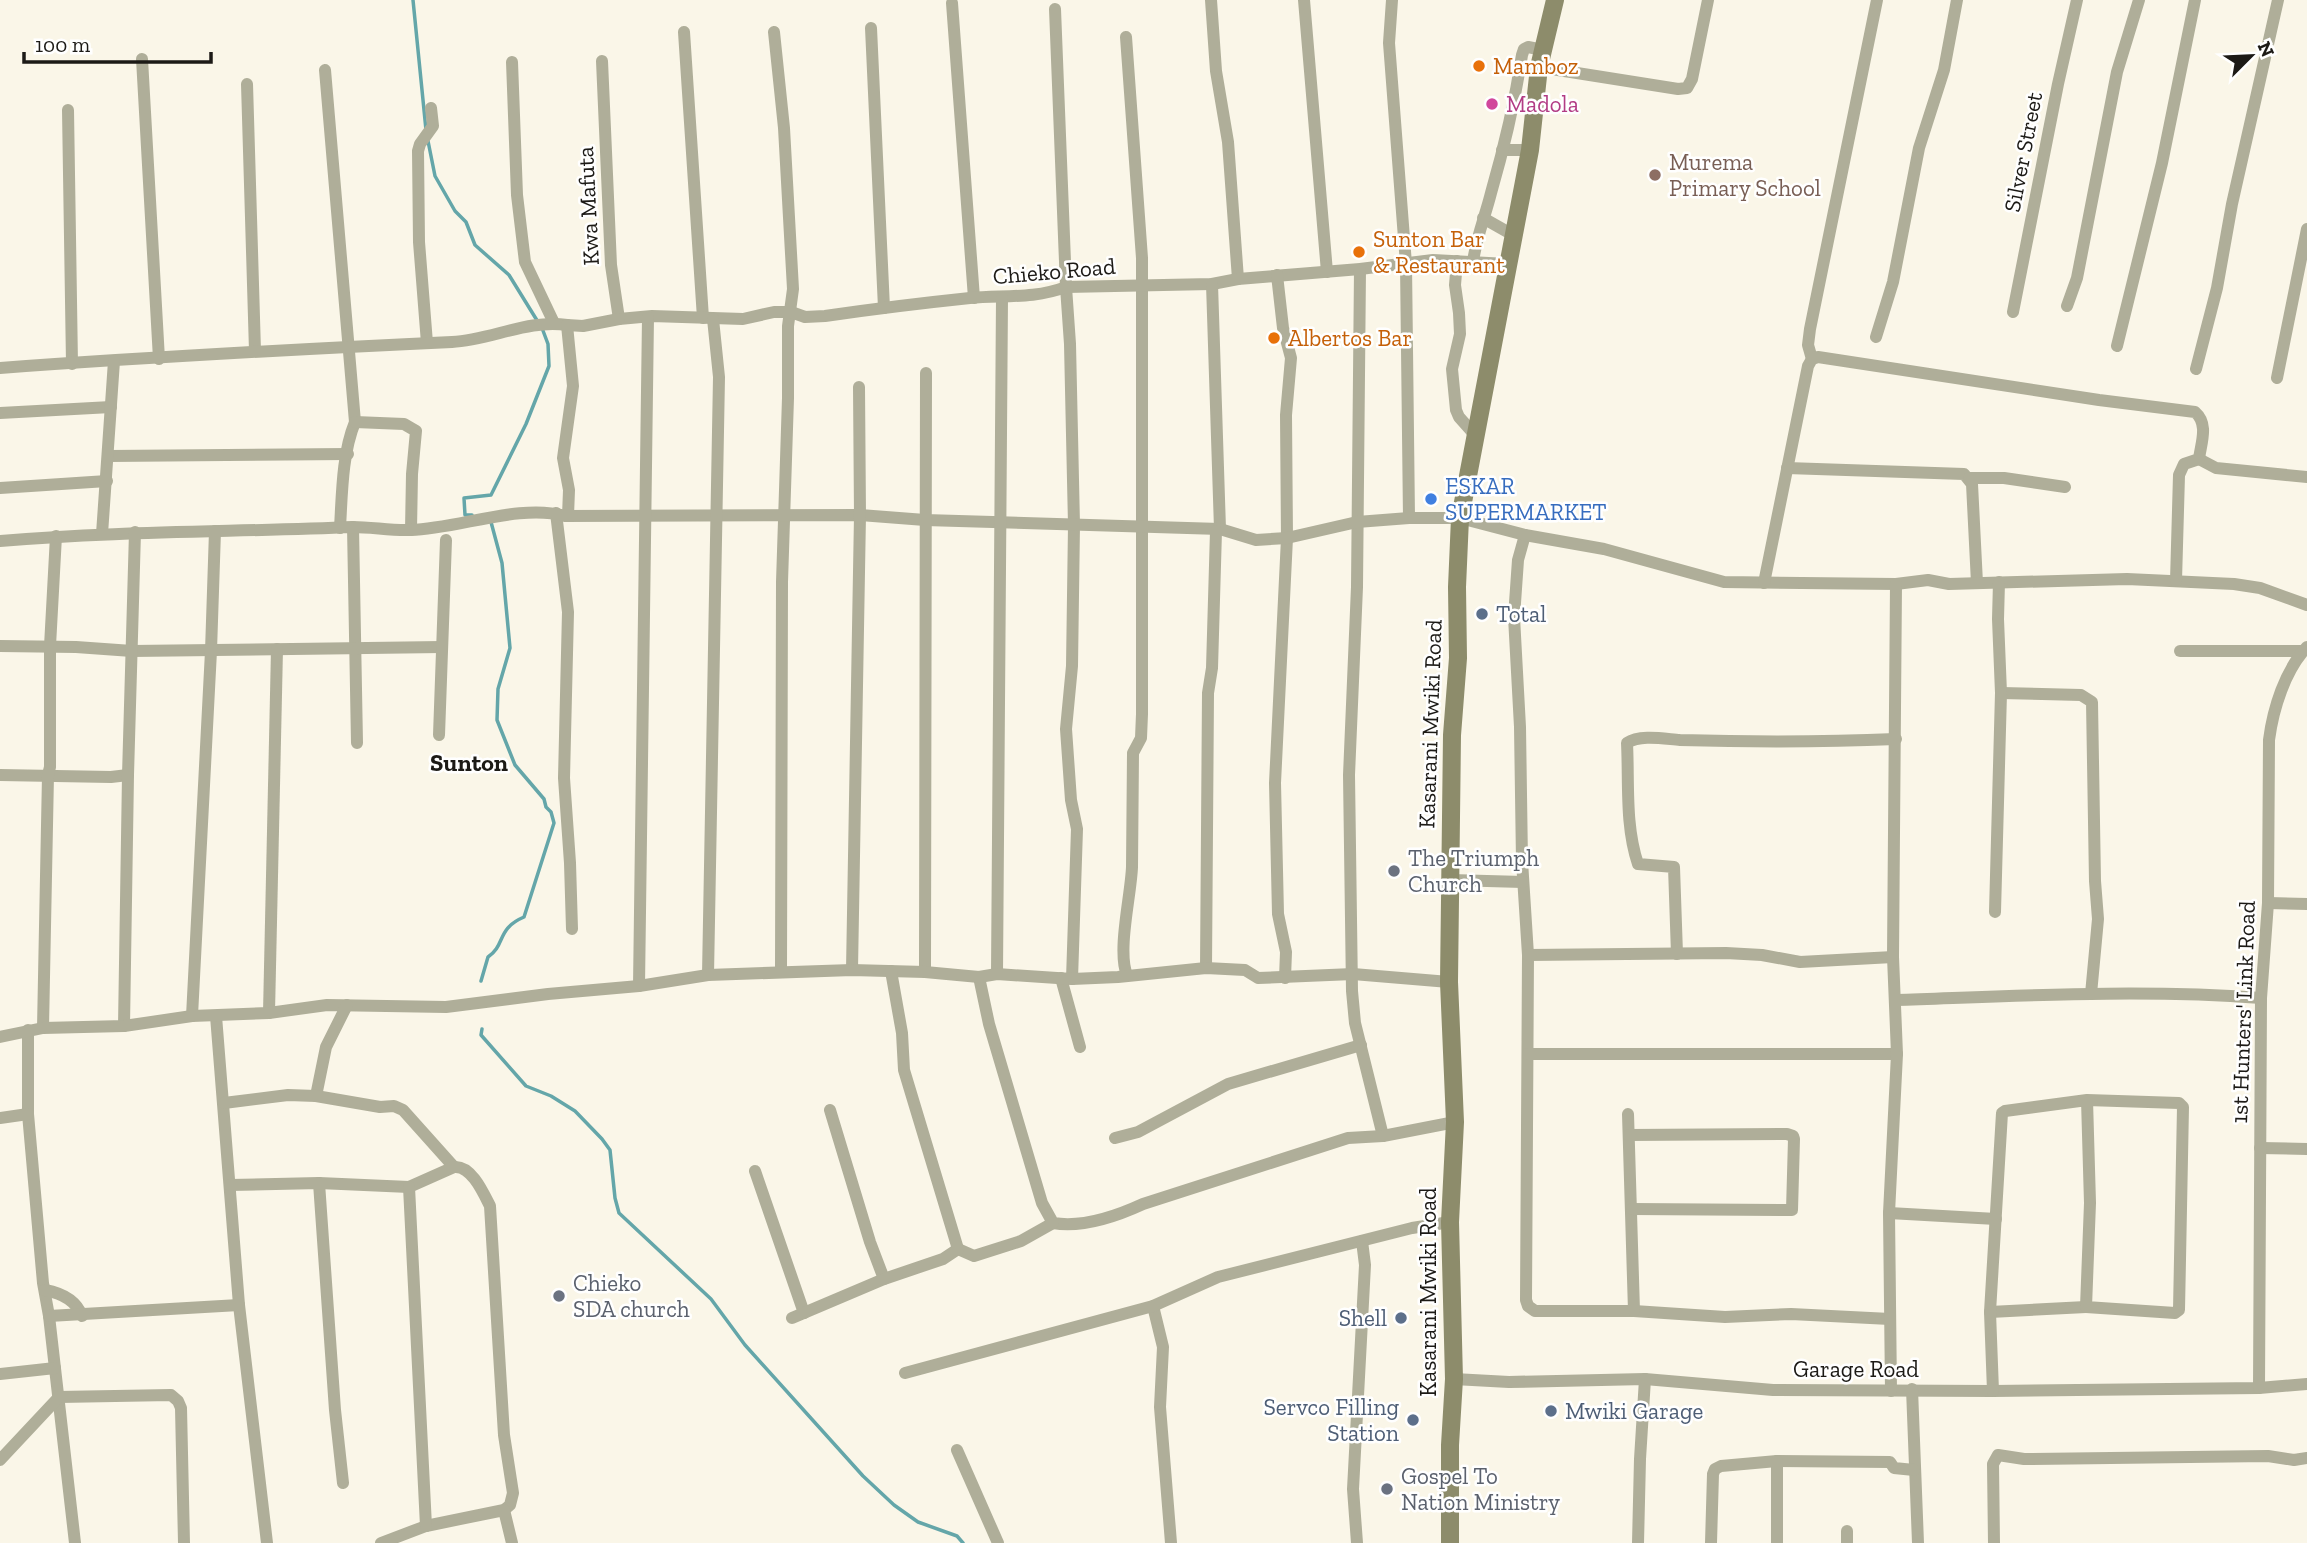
<svg xmlns="http://www.w3.org/2000/svg" width="2307" height="1543" font-family="'Zilla Slab',serif">
	<style>
		.lines { fill: none; stroke-linecap: round; stroke-linejoin: round }
		.stream { stroke: #64a6a9; stroke-width: 3.5 }
		.street { stroke: #afae99; stroke-width: 12 }
		.secondary { stroke: #8d8c6b; stroke-width: 18 }
		.food-dot { fill: #e8710a; stroke: #fff; stroke-width: 2.5 }
		.hotel-dot { fill: #d1479c; stroke: #fff; stroke-width: 2.5 }
		.education-dot { fill: #8d6e63; stroke: #fff; stroke-width: 2.5 }
		.shop-dot { fill: #3f7fe0; stroke: #fff; stroke-width: 2.5 }
		.service-dot { fill: #5c6f8a; stroke: #fff; stroke-width: 2.5 }
		.worship-dot { fill: #6b7280; stroke: #fff; stroke-width: 2.5 }
		.labels { text-anchor: middle; stroke-width: 5; stroke-linejoin: round; paint-order: stroke }
		.food-label { font-size: 23px; fill: #c56008; stroke: #fff; text-anchor: start }
		.hotel-label { font-size: 23px; fill: #b23c85; stroke: #fff; text-anchor: start }
		.street-label { font-size: 23px; fill: #1c1a16; stroke: #fff }
		.education-label { font-size: 23px; fill: #785e54; stroke: #fff; text-anchor: start }
		.shop-label { font-size: 23px; fill: #366cbe; stroke: #fff; text-anchor: start }
		.service-label { font-size: 23px; fill: #4e5e75; stroke: #fff; text-anchor: start }
		.worship-label { font-size: 23px; fill: #5b616d; stroke: #fff; text-anchor: start }
		.neighbourhood-label { font-size: 24px; font-weight: bold; fill: #1c1a16; stroke: #fff }
	</style>
	<rect width="100%" height="100%" fill="#faf6e8"/>
	<g class="lines">
		<g class="stream">
			<polyline points="413,0 426,130"/>
			<polyline points="428,141 435,176 455,211 466,222 475,245 509,275 538,322"/>
			<polyline points="472,515 465,515 464,498 491,495 526,424 549,366 548,344 542,328"/>
			<path d="M481,981L488,957C506,945 496,929 524,917L554,823L551,812L546,807L544,799L515,765L497,720L498,689L510,648L502,563L491,522"/>
			<polyline points="482,1029 481,1035 526,1086 551,1096 575,1111 602,1139 610,1150 615,1198 619,1213 711,1299 745,1345 863,1476 894,1505 918,1522 957,1536 963,1543"/>
		</g>
		<g class="street">
			<polyline points="1211,0 1216,71 1228,142 1238,279"/>
			<polyline points="1304,0 1327,272"/>
			<polyline points="1392,0 1389,43 1406,264 1409,518"/>
			<polyline points="952,3 974,298"/>
			<polyline points="1055,9 1066,287 1070,344 1074,525 1072,666 1066,729 1071,800 1077,829 1072,979"/>
			<polyline points="871,28 884,308"/>
			<polyline points="684,32 703,318"/>
			<polyline points="774,32 784,128 793,289 788,326 788,398 782,582 781,972"/>
			<path d="M1126,37L1142,258V714L1141,738L1133,753C1133,791 1132,829 1132,867C1131,895 1117,951 1127,975"/>
			<polyline points="142,59 159,359"/>
			<path d="M602,61L611,265L619,319L652,316L743,319L774,312H791L805,317L825,316C873,309 922,303 970,298C1003,295 1034,299 1066,287L1212,284L1238,279L1360,269L1433,260L1507,264"/>
			<polyline points="512,62 517,195 525,262 554,323"/>
			<polyline points="1539,67 1678,89 1687,88 1692,79 1708,0"/>
			<path d="M325,70L355,422C342,454 342,494 340,528"/>
			<polyline points="247,84 255,351"/>
			<polyline points="68,110 72,364"/>
			<polyline points="1502,150 1530,150"/>
			<polyline points="1483,218 1513,235"/>
			<polyline points="1457,261 1455,285 1459,313 1460,334 1452,369 1456,410 1459,417 1475,435"/>
			<path d="M1473,262C1476,238 1485,217 1491,193C1504,148 1515,101 1522,55L1524,49L1528,47L1543,50"/>
			<polyline points="1360,269 1357,587 1349,775 1352,991 1355,1023 1383,1136"/>
			<polyline points="1277,275 1283,328 1291,358 1286,415 1287,538 1275,783 1278,914 1286,952 1285,978"/>
			<polyline points="1212,284 1220,529"/>
			<polyline points="2067,306 2077,278 2117,72 2139,0"/>
			<polyline points="2013,312 2058,84 2077,0"/>
			<polyline points="1876,337 1893,282 1919,148 1944,70 1957,0"/>
			<polyline points="427,343 419,242 418,151 420,144 433,126 431,108"/>
			<polyline points="2117,346 2162,163 2195,0"/>
			<polyline points="1812,359 1808,345 1810,329 1877,0"/>
			<path d="M0,368C150,357 301,349 452,342C491,340 528,319 567,325"/>
			<polyline points="2196,369 2217,288 2232,204 2278,0"/>
			<polyline points="2277,378 2307,229"/>
			<polyline points="0,413 111,407"/>
			<polyline points="355,422 404,424 416,431 412,474 411,530"/>
			<polyline points="109,456 348,454"/>
			<polyline points="2199,459 2216,468 2307,477"/>
			<polyline points="1787,468 1964,474 1972,484 1977,583"/>
			<polyline points="1969,478 2004,478 2065,487"/>
			<polyline points="0,488 107,481"/>
			<polyline points="556,513 568,612 564,778 570,863 572,929"/>
			<polyline points="568,516 569,490 563,458 573,386 567,325 583,326 619,319"/>
			<polyline points="353,527 357,743"/>
			<polyline points="102,534 114,361"/>
			<polyline points="1525,535 1518,560 1514,617 1520,727 1522,861 1528,955 1526,1300 1528,1306 1535,1311 1634,1311 1725,1317 1791,1314 1890,1319"/>
			<path d="M0,541C117,531 235,532 353,527C372,527 392,531 411,530C458,529 520,503 565,516L860,515L925,520L1220,529L1256,540L1287,538L1357,522L1409,518H1460L1525,535L1604,549L1724,582L1896,584L1928,580L1949,584L2127,579L2234,584L2260,588L2307,605"/>
			<path d="M1764,583L1808,366L1812,359L1818,357L2099,400L2195,412C2209,424 2201,443 2199,459L2184,464L2179,475L2176,581"/>
			<polyline points="0,646 76,647 132,651 442,647"/>
			<polyline points="2180,651 2303,651"/>
			<polyline points="2001,693 2081,695 2092,702 2095,881 2098,919 2091,994"/>
			<polyline points="439,735 446,540"/>
			<polyline points="0,775 111,777 128,775"/>
			<polyline points="1451,880 1523,882"/>
			<polyline points="2268,903 2307,904"/>
			<polyline points="1995,912 2001,693 1998,619 1999,582"/>
			<path d="M1677,954L1674,867L1638,864C1625,826 1629,782 1627,743C1640,734 1665,739 1680,740C1752,742 1824,742 1896,739"/>
			<polyline points="1528,955 1726,953 1762,955 1800,962 1893,957"/>
			<polyline points="1206,968 1208,693 1212,668 1216,531"/>
			<polyline points="852,970 860,515 859,387"/>
			<polyline points="925,972 926,373"/>
			<polyline points="997,974 1002,298"/>
			<polyline points="708,975 719,377 713,319"/>
			<path d="M979,977L989,1024L1042,1203L1053,1223C1082,1228 1117,1216 1143,1204L1348,1138L1383,1136L1455,1122"/>
			<polyline points="1061,978 1080,1047"/>
			<polyline points="639,986 648,317"/>
			<path d="M1896,1000C2017,996 2139,989 2261,998"/>
			<polyline points="269,1013 277,649"/>
			<polyline points="192,1016 211,651 215,531"/>
			<polyline points="216,1016 239,1305 267,1543"/>
			<polyline points="124,1026 128,775 135,532"/>
			<polyline points="43,1028 48,775 50,767 50,646 56,536"/>
			<polyline points="28,1030 28,1114 43,1283 49,1316 75,1543"/>
			<polyline points="0,1037 43,1028 124,1026 192,1016 269,1013 327,1005 446,1007 548,994 639,986 708,975 852,970 925,972 979,977 997,974 1072,979 1118,977 1206,968 1245,970 1258,978 1353,974 1449,982"/>
			<polyline points="1528,1054 1897,1054"/>
			<polyline points="316,1096 326,1047 347,1005"/>
			<polyline points="224,1103 288,1095 316,1096 380,1107 394,1106 403,1110 454,1167"/>
			<polyline points="830,1110 870,1242 884,1279"/>
			<polyline points="1628,1114 1634,1311"/>
			<polyline points="0,1118 28,1114"/>
			<polyline points="1629,1135 1787,1134 1793,1136 1794,1139 1792,1210 1632,1209"/>
			<polyline points="1115,1138 1138,1132 1228,1084 1361,1045"/>
			<polyline points="2260,1148 2307,1149"/>
			<polyline points="755,1171 804,1313"/>
			<polyline points="319,1183 335,1410 343,1483"/>
			<path d="M230,1185L319,1183L409,1187L454,1167C471,1165 483,1192 490,1206L504,1435L513,1493L510,1505L504,1510L426,1526L381,1543"/>
			<polyline points="409,1187 426,1526"/>
			<polyline points="1889,1213 1996,1219"/>
			<polyline points="958,1249 974,1256 1021,1241 1053,1223"/>
			<path d="M45,1290C61,1293 76,1300 82,1316"/>
			<polyline points="1153,1306 1163,1347 1160,1407 1171,1543"/>
			<polyline points="1990,1312 2086,1307"/>
			<polyline points="49,1316 239,1305"/>
			<polyline points="792,1318 884,1279 943,1259 958,1249 904,1070 902,1033 891,971"/>
			<polyline points="905,1373 1153,1306 1218,1277 1412,1228 1450,1222"/>
			<polyline points="0,1374 55,1368"/>
			<polyline points="1454,1379 1509,1382 1645,1379 1773,1390 1993,1391 2259,1388 2307,1384"/>
			<path d="M2259,1388L2261,998L2268,903L2269,740C2273,709 2285,670 2307,647"/>
			<polyline points="1912,1389 1918,1543"/>
			<polyline points="1891,1391 1889,1213 1897,1054 1893,957 1896,584"/>
			<polyline points="1993,1391 1990,1312 2002,1113 2005,1111 2087,1100 2179,1103 2183,1107 2179,1310 2175,1313 2086,1307 2090,1203 2087,1100"/>
			<polyline points="957,1450 998,1543"/>
			<polyline points="0,1460 59,1397 171,1395 178,1401 181,1408 184,1543"/>
			<polyline points="504,1510 512,1543"/>
			<polyline points="1357,1543 1353,1489 1365,1265 1362,1241"/>
			<polyline points="1638,1543 1640,1459 1645,1379"/>
			<polyline points="1711,1543 1713,1474 1715,1469 1721,1466 1777,1461 1890,1462 1894,1468 1914,1470"/>
			<polyline points="1777,1543 1777,1461"/>
			<polyline points="1847,1543 1847,1531"/>
			<polyline points="1994,1543 1993,1464 1998,1455 2024,1459 2268,1456 2294,1460 2307,1458"/>
		</g>
		<polyline class="secondary" points="1450,1543 1450,1445 1454,1379 1450,1222 1455,1122 1449,982 1452,735 1458,658 1457,587 1460,518 1530,150 1539,67 1555,0"/>
	</g>
	<g class="food-dot">
		<circle cx="1479" cy="66" r="7"/>
		<circle cx="1359" cy="252" r="7"/>
		<circle cx="1274" cy="338" r="7"/>
	</g>
	<circle class="hotel-dot" cx="1492" cy="104" r="7"/>
	<circle class="education-dot" cx="1655" cy="175" r="7"/>
	<circle class="shop-dot" cx="1431" cy="499" r="7"/>
	<g class="service-dot">
		<circle cx="1482" cy="614" r="7"/>
		<circle cx="1401" cy="1318" r="7"/>
		<circle cx="1551" cy="1411" r="7"/>
		<circle cx="1413" cy="1420" r="7"/>
	</g>
	<g class="worship-dot">
		<circle cx="1394" cy="871" r="7"/>
		<circle cx="559" cy="1296" r="7"/>
		<circle cx="1387" cy="1489" r="7"/>
	</g>
	<g class="labels">
		<g class="food-label">
			<text x="1493" y="74">Mamboz</text>
			<text x="1373" y="247">Sunton Bar<tspan x="1373" dy="26">&amp; Restaurant</tspan></text>
			<text x="1288" y="346">Albertos Bar</text>
		</g>
		<g class="hotel-label">
			<text x="1506" y="112">Madola</text>
		</g>
		<g class="street-label">
			<text transform="translate(2023 152) rotate(-79)" y="8">Silver Street</text>
			<text transform="translate(588 206) rotate(-93)" y="8">Kwa Mafuta</text>
			<text transform="translate(1054 271) rotate(-5)" y="8">Chieko Road</text>
			<text transform="translate(1430 724) rotate(-88)" y="8">Kasarani Mwiki Road</text>
			<text transform="translate(2243 1012) rotate(-88)" y="8">1st Hunters' Link Road</text>
			<text transform="translate(1428 1292) rotate(-90)" y="8">Kasarani Mwiki Road</text>
			<text x="1856" y="1377">Garage Road</text>
		</g>
		<g class="education-label">
			<text x="1669" y="170">Murema<tspan x="1669" dy="26">Primary School</tspan></text>
		</g>
		<g class="shop-label">
			<text x="1445" y="494">ESKAR<tspan x="1445" dy="26">SUPERMARKET</tspan></text>
		</g>
		<g class="service-label">
			<text x="1496" y="622">Total</text>
			<text x="1387" y="1326" text-anchor="end">Shell</text>
			<text x="1399" y="1415" text-anchor="end">Servco Filling<tspan x="1399" dy="26">Station</tspan></text>
			<text x="1565" y="1419">Mwiki Garage</text>
		</g>
		<g class="worship-label">
			<text x="1408" y="866">The Triumph<tspan x="1408" dy="26">Church</tspan></text>
			<text x="573" y="1291">Chieko<tspan x="573" dy="26">SDA church</tspan></text>
			<text x="1401" y="1484">Gospel To<tspan x="1401" dy="26">Nation Ministry</tspan></text>
		</g>
		<g class="neighbourhood-label">
			<text x="469" y="771">Sunton</text>
		</g>
	</g>
	<g transform="translate(2251 56) rotate(66)" stroke="#ffffff" stroke-width="5" paint-order="stroke">
	<path d="M0-5L12 26L0 18L-12 26Z" fill="#1c1a16"/>
	<text y="-10" font-size="19" font-weight="bold" text-anchor="middle" fill="#1c1a16">N</text>
	</g>
	<path d="M24 52v10h187v-10" fill="none" stroke="#1c1a16" stroke-width="3.5"/>
	<text x="35" y="52" font-size="21" fill="#1c1a16" stroke="#ffffff" stroke-width="5" paint-order="stroke">100 m</text>
</svg>
